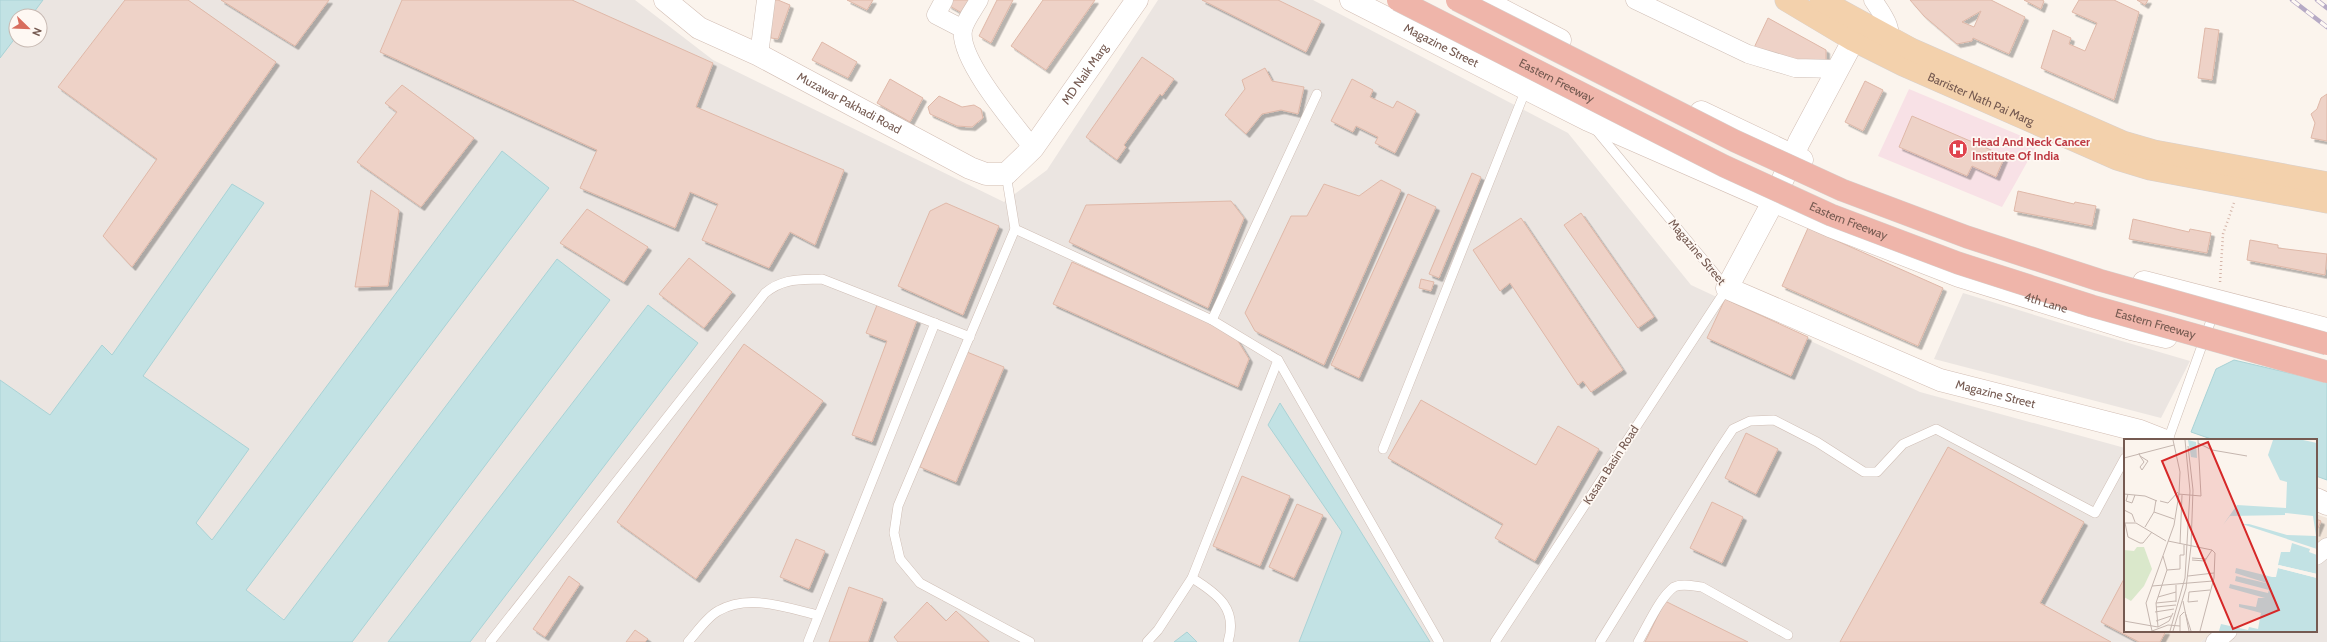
<svg xmlns="http://www.w3.org/2000/svg" width="2327" height="642" font-family="Cabin,sans-serif">
	<style>
		.residential { fill: #f2e6db }
		.industrial { fill: #ebe5e1; fill-rule: evenodd }
		.medical { fill: #f8e1e6 }
		.water { fill: #c2e2e4; stroke: #a9d2d5 }
		.building { fill: #eed2c7; stroke: #dfb8a8; fill-rule: evenodd; filter: url(#shadow) }
		.lines { fill: none; stroke-linecap: round; stroke-linejoin: round }
		.lane-casing { stroke: #cfbeb5; stroke-width: 10 }
		.street-casing { stroke: #cfbeb5; stroke-width: 19 }
		.secondary-casing { stroke: #d2bdb3; stroke-width: 23 }
		.primary-casing { stroke: #d8d1ce; stroke-width: 23 }
		.path { stroke: #d4b5a9; stroke-width: 2.5; stroke-dasharray: 1 3; stroke-linecap: butt }
		.lane { stroke: #fff; stroke-width: 9 }
		.street { stroke: #fff; stroke-width: 18 }
		.secondary { stroke: #fff; stroke-width: 22 }
		.primary { stroke: #f3d1ac; stroke-width: 22 }
		.rail-casing { stroke: #b6aac5; stroke-width: 4.5 }
		.rail { stroke: #fef8f3; stroke-width: 3; stroke-dasharray: 9; stroke-linecap: butt }
		.highway-bridge-casing { stroke: #d8d1ce; stroke-width: 23; stroke-linecap: butt }
		.highway-bridge { stroke: #efb5aa; stroke-width: 22 }
		.labels { text-anchor: middle; stroke-width: 3.5; stroke-linejoin: round; paint-order: stroke }
		.street-label { font-size: 12px; fill: #755a51; stroke: #fef8f3 }
		.health-label { font-size: 12px; font-weight: bold; fill: #be3a42; stroke: #fef8f3; text-anchor: start }
		.inset-road { fill: none; stroke: #c5b6af; stroke-width: 1 }
		.view { fill: #d62828; fill-opacity: 0.15; stroke: #d62828; stroke-width: 2 }
		.inset-edge { fill: none; stroke: #755a51; stroke-width: 2 }
	</style>
	<defs>
		<filter id="shadow"><feDropShadow dx="3.5" dy="3.5" stdDeviation="0" flood-color="#0004"/></filter>
	</defs>
	<rect width="100%" height="100%" fill="#fbf4ed"/>
	<g class="residential">
		<polygon points="2316,514 2327,518 2327,536 2316,545"/>
		<polygon points="2166,631 2214,631 2201,642 2161,642"/>
	</g>
	<g class="industrial">
		<path d="M0,0H635L713,60L1004,202L1047,170L1158,0H1313L1568,133L1691,285L1920,392L2125,448V631H2166L2161,642H314L246,590L49,415L0,380ZM16,16H40V40H16Z"/>
		<polygon points="1963,293 2067,325 2190,361 2161,418 1934,359"/>
		<polygon points="2327,536 2327,642 2201,642 2214,631 2316,631 2316,545"/>
	</g>
	<polygon class="medical" points="1909,89 2038,143 2002,207 1878,156"/>
	<g class="water">
		<polygon points="0,0 43,0 31,16 16,16 16,37 0,58"/>
		<polygon points="502,151 549,188 246,590 284,620 557,259 610,300 352,642 0,642 0,380 50,415 102,345 112,355 232,184 264,203 143,376 249,449 196,523 212,540"/>
		<polygon points="648,305 698,343 470,642 388,642"/>
		<polygon points="2234,360 2327,382 2327,480 2316,476 2316,440 2214,440 2191,432 2216,369"/>
		<polygon points="1280,403 1430,642 1299,642 1342,532 1268,425"/>
		<polygon points="1187,632 1197,642 1174,642"/>
	</g>
	<g class="building">
		<polygon points="125,0 188,0 276,62 132,267 103,236 157,159 58,87"/>
		<polygon points="221,0 329,0 295,46"/>
		<polygon points="402,0 572,0 713,63 696,107 844,170 815,245 790,232 769,268 702,240 718,204 690,192 675,228 580,188 597,150 380,52"/>
		<polygon points="771,0 778,0 790,5 778,39 771,38"/>
		<polygon points="847,0 873,0 867,10"/>
		<polygon points="950,0 969,0 962,13 948,5"/>
		<polygon points="997,0 1013,0 991,43 979,36"/>
		<polygon points="1043,0 1095,0 1046,70 1011,46"/>
		<polygon points="1202,0 1278,0 1321,21 1306,52"/>
		<path d="M1910,0H1991L2025,17L2009,54L1973,38L1972,41L1957,44L1924,16ZM1981,11L1974,27L1962,22Z"/>
		<polygon points="2024,0 2042,0 2044,1 2041,9"/>
		<polygon points="2079,0 2114,0 2139,12 2114,100 2041,68 2053,30 2071,38 2069,44 2085,51 2097,23 2072,12"/>
		<polygon points="2137,0 2148,0 2145,5"/>
		<polygon points="1768,18 1826,50 1826,62 1775,58 1752,52"/>
		<polygon points="2205,28 2219,30 2212,80 2198,78"/>
		<polygon points="822,42 857,62 848,78 812,60"/>
		<polygon points="1142,57 1174,79 1162,96 1160,94 1124,145 1126,147 1117,160 1086,137"/>
		<polygon points="1265,68 1272,81 1304,87 1298,114 1281,110 1262,114 1246,134 1225,115 1245,89 1242,80"/>
		<polygon points="890,79 923,98 910,122 877,103"/>
		<polygon points="1352,79 1373,90 1370,97 1393,108 1397,101 1416,111 1395,153 1375,143 1378,137 1356,126 1353,132 1331,121"/>
		<polygon points="1865,81 1883,90 1863,131 1845,122"/>
		<polygon points="402,85 474,138 421,207 357,162 397,112 385,103"/>
		<polygon points="2327,94 2327,141 2311,138 2315,123 2311,114 2317,109 2321,98"/>
		<polygon points="939,96 962,107 974,105 981,109 983,118 972,127 957,126 930,114 928,107"/>
		<polygon points="1912,116 2005,156 1996,177 1972,166 1967,176 1899,147"/>
		<polygon points="1472,173 1481,177 1439,278 1429,274"/>
		<polygon points="1381,180 1401,190 1324,365 1255,331 1245,313 1291,216 1307,216 1324,184 1359,196"/>
		<polygon points="371,190 399,210 388,286 355,287"/>
		<polygon points="2018,191 2074,204 2075,202 2096,206 2092,226 2014,211"/>
		<polygon points="1408,194 1436,207 1359,378 1331,365"/>
		<polygon points="1231,201 1244,218 1208,308 1069,242 1086,205"/>
		<polygon points="946,203 999,226 963,315 898,286 930,211"/>
		<polygon points="587,209 648,247 624,282 560,243"/>
		<polygon points="1581,213 1654,317 1638,328 1564,225"/>
		<polygon points="1521,218 1623,370 1591,392 1583,381 1578,385 1510,283 1500,291 1473,250"/>
		<polygon points="2133,219 2189,232 2190,229 2211,233 2207,253 2129,239"/>
		<polygon points="1808,228 1943,288 1918,346 1782,286"/>
		<polygon points="2250,240 2278,245 2278,248 2327,254 2325,275 2247,260"/>
		<polygon points="689,258 732,292 704,328 659,294"/>
		<polygon points="1072,262 1233,333 1249,359 1238,387 1053,304"/>
		<polygon points="1421,279 1434,282 1431,291 1419,288"/>
		<polygon points="1725,299 1808,337 1791,376 1707,338"/>
		<polygon points="877,305 917,320 872,442 852,435 887,341 866,333"/>
		<polygon points="744,344 823,401 696,579 617,522"/>
		<polygon points="967,352 1004,367 956,482 920,467"/>
		<polygon points="1421,400 1536,465 1558,426 1599,449 1535,561 1495,538 1503,524 1388,458"/>
		<polygon points="1746,433 1778,449 1756,494 1725,478"/>
		<polygon points="1948,447 2084,522 2040,603 2111,642 1840,642"/>
		<polygon points="1242,476 1290,496 1260,566 1213,546"/>
		<polygon points="1712,502 1743,517 1722,563 1690,548"/>
		<polygon points="1297,504 1323,515 1294,578 1269,567"/>
		<polygon points="2316,519 2321,521 2316,533"/>
		<polygon points="796,539 825,551 809,589 780,577"/>
		<polygon points="569,576 580,584 545,637 533,629"/>
		<polygon points="2125,577 2125,631 2166,631 2160,642 2139,642 2101,622"/>
		<polygon points="849,587 883,599 868,642 829,642"/>
		<polygon points="1665,601 1748,642 1645,642"/>
		<polygon points="927,602 946,621 956,611 989,642 898,642 894,637"/>
		<polygon points="635,630 648,639 645,642 626,642"/>
	</g>
	<g class="lines">
		<g class="lane-casing">
			<g id="lane">
				<polyline points="1006,174 1015,229 1212,320 1278,360 1439,642"/>
				<polyline points="1015,229 898,506 894,533 900,559 920,583 1030,642"/>
				<polyline points="1212,320 1317,94"/>
				<polyline points="2168,440 2214,312"/>
				<polyline points="1383,449 1526,89"/>
				<path d="M1192,578C1218,594 1238,609 1228,642"/>
				<path d="M490,642L765,293C783,278 799,280 822,279L970,337"/>
				<path d="M688,642C697,632 707,617 718,611C749,593 787,608 818,615"/>
				<polyline points="808,642 935,323"/>
				<polyline points="1147,642 1158,630 1192,578 1278,360"/>
				<polyline points="1495,642 1727,288 1596,130"/>
				<polyline points="1600,642 1719,450 1733,429 1750,421 1774,420 1817,442 1864,472 1877,472 1903,444 1936,429 2095,513 2125,458"/>
				<path d="M1638,642C1647,627 1660,597 1674,587C1682,583 1693,586 1702,587L1788,635"/>
			</g>
		</g>
		<g class="street-casing">
			<g id="street">
				<polyline points="944,0 936,15 963,29"/>
				<path d="M979,0C974,9 965,20 963,30C958,59 1015,125 1033,148"/>
				<polyline points="1635,0 1748,54 1795,68 1837,69"/>
				<path d="M1873,0C1883,15 1895,29 1888,48"/>
				<polyline points="759,55 766,0"/>
				<polyline points="2316,556 2327,547"/>
				<polyline points="2215,642 2228,631"/>
			</g>
		</g>
		<g class="secondary-casing">
			<g id="secondary">
				<path id="s1" d="M665,0L699,28L759,55L970,168L986,174H1006L1033,148L1137,0"/>
				<path id="s2" d="M1351,0L1588,120L1830,226L1959,276L2131,329L2166,337"/>
				<polyline points="1483,0 1560,40"/>
				<path id="s3" d="M1862,24L1799,142L1773,202L1727,288L1940,380L2140,431L2163,440"/>
				<polyline points="1701,112 1802,160"/>
				<polyline points="2144,282 2327,329"/>
				<polyline points="2316,499 2327,504"/>
			</g>
		</g>
		<g class="primary-casing">
			<g id="primary">
				<path id="s4" d="M1786,0L1853,40L1903,65L2117,159L2150,169L2327,202"/>
				<polyline points="1821,0 1911,49 2123,142 2154,151 2327,183"/>
			</g>
		</g>
		<polyline class="path" points="2220,282 2223,234 2234,203"/>
		<use href="#lane" class="lane"/>
		<use href="#street" class="street"/>
		<use href="#secondary" class="secondary"/>
		<use href="#primary" class="primary"/>
		<g class="rail-casing">
			<g id="rail">
				<polyline points="2292,0 2327,27"/>
				<polyline points="2317,0 2327,8"/>
			</g>
		</g>
		<use href="#rail" class="rail"/>
		<g class="highway-bridge-casing">
			<g id="highway-bridge">
				<path id="s5" d="M1398,0L1724,166L1831,215L1958,263L2092,306L2327,372"/>
				<polyline points="1457,0 1735,141 1842,190 1967,237 2099,280 2327,344"/>
			</g>
		</g>
		<use href="#highway-bridge" class="highway-bridge"/>
	</g>
	<defs>
		<g id="hospital-disc" transform="scale(1)"><circle r="9.5" fill="#e0444e" stroke="#fef8f3"/><path d="M-5-5h3v3.5h4V-5h3V5h-3V1.5h-4V5h-3Z" fill="#fff"/></g>
	</defs>
	<g fill-rule="evenodd">
		<use href="#hospital-disc" x="1958" y="149"/>
	</g>
	<g class="labels">
		<g class="street-label">
			<text dy="4" stroke="none"><textPath href="#s2" startOffset="101">Magazine Street</textPath></text>
			<text dy="4" stroke="none"><textPath href="#s1" startOffset="514">MD Naik Marg</textPath></text>
			<text dy="4" stroke="none"><textPath href="#s5" startOffset="178">Eastern Freeway</textPath></text>
			<text dy="4" stroke="none"><textPath href="#s4" startOffset="219">Barrister Nath Pai Marg</textPath></text>
			<text dy="4" stroke="none"><textPath href="#s1" startOffset="212">Muzawar Pakhadi Road</textPath></text>
			<text dy="4" stroke="none"><textPath href="#s5" startOffset="502">Eastern Freeway</textPath></text>
			<text transform="translate(1697 252) rotate(50)" y="4">Magazine Street</text>
			<text dy="4" stroke="none"><textPath href="#s2" startOffset="759">4th Lane</textPath></text>
			<text dy="4" stroke="none"><textPath href="#s5" startOffset="826">Eastern Freeway</textPath></text>
			<text dy="4" stroke="none"><textPath href="#s3" startOffset="586">Magazine Street</textPath></text>
			<text transform="translate(1611 465) rotate(-57)" y="4">Kasara Basin Road</text>
		</g>
		<g class="health-label">
			<text x="1972" y="146">Head And Neck Cancer<tspan x="1972" dy="14">Institute Of India</tspan></text>
		</g>
	</g>
	<g transform="translate(2124 439)">
		<rect width="193" height="193" fill="#fbf4ed"/>
		<path d="M13,108H20L28,130L20,147L7,162L0,158V111L10,112Z" fill="#dae8cb"/>
		<path d="M64,1L72,3L73,19L67,18ZM149,1H179L193,4V110L118,85H125L163,96L192,97L189,77L161,74V76L106,77L99,86L113,66L162,69L163,43L156,41L144,16ZM168,104L186,110L185,113L193,116V135L154,126L157,113H166ZM112,129L148,138H152L154,129L193,139V192H95L97,185L124,191L125,188L134,190L137,174L115,168V165L132,168L134,159H141L105,149L106,145L144,154L145,151L111,142L112,137L146,145L111,134Z" fill="#c2e2e4"/>
		<path d="M155,126L193,135V139L154,129Z" fill="#fbf4ed"/>
		<path class="inset-road" d="M74,4L88,11L123,17M15,14L16,17L24,22L18,31L16,28L20,23L16,17M0,19L50,6M0,55L21,57L33,62M4,55L2,62L8,64L11,56M54,55L77,57L74,1M36,62L44,64L54,53M0,71L8,75L11,83M30,73L50,80M0,84H12L42,102M1,84L4,98L16,104H19L28,93M21,88L30,73L32,61M44,102L88,111M56,105L58,56M68,119L82,120L88,111M68,121L81,122L82,120M43,131L56,130V116H60V106M64,137L90,134M52,146V163M28,147L89,142M34,158L52,153M59,162L65,192M74,162L64,163L65,153L86,151M32,164L52,162M32,168L52,166M31,173L50,170M61,173L67,192M0,182L34,188L45,182L49,174M32,182L47,177M34,188L32,164L43,131L39,117M28,192L44,186L56,187M28,192L22,164L50,86L55,55L56,33L49,1M46,192L61,139L66,52L61,1M49,192L62,149L67,107L69,51L64,7M56,192V177L60,173M76,192L90,139L91,114L88,111"/>
		<path class="view" d="M84,3L155,171L109,190L38,22Z"/>
		<rect width="193" height="193" class="inset-edge"/>
	</g>
	<g transform="translate(28 28) rotate(113)"><circle r="19" fill="#fef8f3" stroke="#c7b9b2"/>
	<path d="M0-3L7 15L0 10L-7 15Z" fill="#d86d5e"/>
	<text y="-6" font-size="11" font-weight="bold" text-anchor="middle" fill="#755a51">N</text>
	</g>
</svg>
